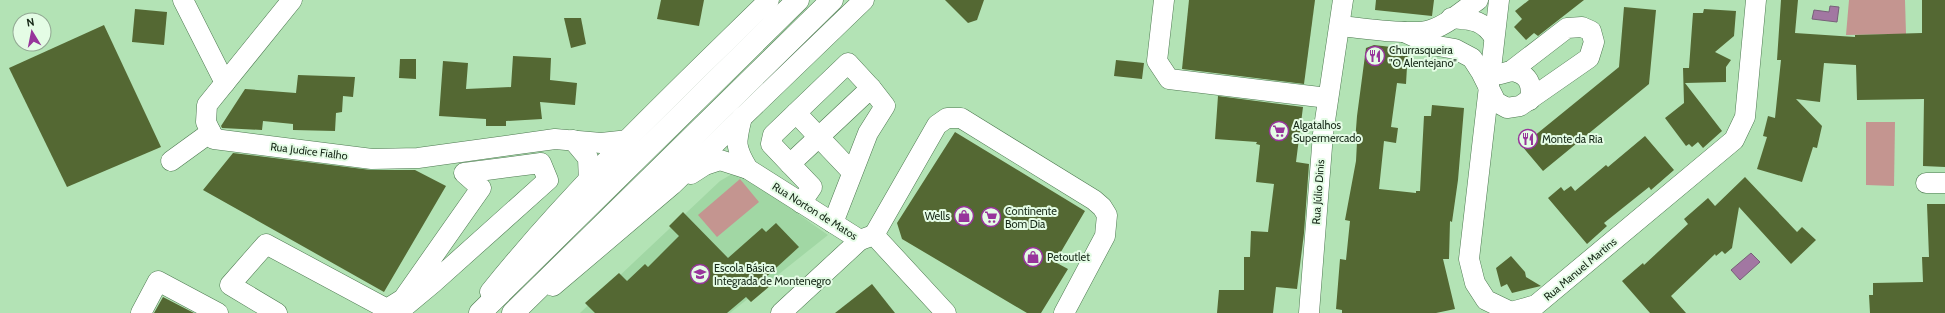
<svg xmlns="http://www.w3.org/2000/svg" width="1945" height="313" font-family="Cabin,sans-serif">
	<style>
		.built { fill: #a1d7a4 }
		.green { fill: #c49590 }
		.water { fill: #a277a2; stroke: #786079 }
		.building { fill: #546833 }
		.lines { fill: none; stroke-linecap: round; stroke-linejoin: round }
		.minor-casing { stroke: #4d7950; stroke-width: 21 }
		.major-casing { stroke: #4d7950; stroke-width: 23 }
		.minor { stroke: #fff; stroke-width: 20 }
		.major { stroke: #fff; stroke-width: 22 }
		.labels { text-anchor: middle; stroke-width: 4; stroke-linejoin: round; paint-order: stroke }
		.poi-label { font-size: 11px; fill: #172918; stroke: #e4fce5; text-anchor: start }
		.street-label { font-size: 11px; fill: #172918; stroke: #e4fce5 }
	</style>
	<rect width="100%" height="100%" fill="#b3e3b5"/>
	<polygon class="built" points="737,171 828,235 730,313 580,313 720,181"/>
	<g class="green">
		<polygon points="1849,0 1905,0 1906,34 1846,35"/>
		<polygon points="1866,122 1895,122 1894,186 1866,185"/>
		<polygon points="740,179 759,202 717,237 698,215"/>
	</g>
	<g class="water">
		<polygon points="1830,6 1839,7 1837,22 1812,19 1814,10 1829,12"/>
		<polygon points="1751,253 1760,262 1740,280 1731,270"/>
	</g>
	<g class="building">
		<polygon points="661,0 704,0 699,26 657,19"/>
		<polygon points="945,0 984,0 977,20 968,23"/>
		<polygon points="1189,0 1315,0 1304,84 1182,69"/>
		<polygon points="1376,0 1434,0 1432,16 1375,10"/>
		<polygon points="1529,0 1584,0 1538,36 1534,33 1526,40 1514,27 1522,19 1515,11"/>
		<polygon points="1781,0 1798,0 1795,33 1855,37 1855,35 1922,33 1922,0 1945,0 1945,167 1923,166 1924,99 1857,100 1856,65 1824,63 1820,102 1796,99 1822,126 1817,148 1813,147 1802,182 1757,169 1767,137 1763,136 1768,116 1775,118 1781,60 1777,60"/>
		<polygon points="1624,7 1656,10 1649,84 1543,171 1522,146 1619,67"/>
		<polygon points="135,9 167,12 164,45 132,42"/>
		<polygon points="1704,9 1736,11 1734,36 1715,52 1731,60 1726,67 1726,82 1685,83 1722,131 1703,148 1698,142 1692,147 1689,144 1686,146 1665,118 1684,103 1683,68 1689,68 1693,13 1703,13"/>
		<polygon points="564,18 581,18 586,44 571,48"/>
		<polygon points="104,25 161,147 67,187 9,68"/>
		<polygon points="1374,45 1408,49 1406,84 1397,83 1391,127 1398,128 1396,143 1384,141 1379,189 1416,193 1416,191 1420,191 1424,116 1431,116 1432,105 1464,108 1458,180 1452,222 1450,221 1449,259 1443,259 1455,309 1436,313 1342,313 1342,310 1336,309 1340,259 1346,260 1350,221 1345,220 1356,161 1357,142 1355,142 1357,116 1366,48"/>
		<polygon points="513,56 551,58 550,80 577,83 575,105 540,102 542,119 506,121 506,126 486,126 486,119 439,116 443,61 468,63 466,89 511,87"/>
		<polygon points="400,59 416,59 416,79 399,78"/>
		<polygon points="1116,60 1144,63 1142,79 1114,76"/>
		<polygon points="298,75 355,77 353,97 343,96 342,112 336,113 335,131 293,130 293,124 263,121 262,130 222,128 221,126 245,89 296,93"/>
		<polygon points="1218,96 1303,107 1296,162 1309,164 1304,233 1297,289 1276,287 1273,313 1217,313 1219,290 1244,290 1244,257 1250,257 1251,231 1268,232 1274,184 1256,182 1260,145 1256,144 1257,142 1215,139"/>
		<polygon points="955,132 1085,211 1055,262 1068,269 1041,313 1027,313 902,239 897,223"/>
		<polygon points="1645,136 1674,170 1651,190 1649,187 1604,223 1607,226 1587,244 1548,198 1561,187 1564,191 1571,186 1575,191 1606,165 1608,167"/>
		<polygon points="233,153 371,170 415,170 446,186 384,292 203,190"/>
		<polygon points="1745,177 1797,232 1802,227 1816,240 1791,264 1739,207 1732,248 1725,254 1722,251 1716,256 1715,254 1671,296 1686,313 1650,313 1622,281 1643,263 1644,265 1688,224 1684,219 1708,198 1715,206"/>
		<polygon points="1927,204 1945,204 1945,313 1870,313 1869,295 1873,295 1873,283 1923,282 1922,257 1929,257"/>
		<polygon points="683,212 728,258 762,228 766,232 776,223 799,247 765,278 771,285 751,302 746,297 727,313 595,313 585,303 619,273 627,281 645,264 648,267 679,236 669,226"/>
		<polygon points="1511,256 1525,272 1526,277 1541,286 1512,293 1507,284 1501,287 1496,268"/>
		<polygon points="872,284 895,313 835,313"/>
		<polygon points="163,297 194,313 154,313"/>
	</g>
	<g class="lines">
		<g class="minor-casing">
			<g id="minor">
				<polyline points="183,0 225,83"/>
				<polyline points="292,0 207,105 206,122 214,139 372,159 418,158 555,139 601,143 629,140"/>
				<polyline points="1164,0 1157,61 1169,79 1328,98"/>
				<polyline points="1499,0 1469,259 1475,283 1486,300 1511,312 1536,305 1734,140 1745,117 1756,0"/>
				<path d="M1451,18C1471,20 1482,19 1494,37"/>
				<path d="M1340,26C1362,28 1405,35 1426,31C1444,28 1463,10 1478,0"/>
				<polyline points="1404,32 1432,45 1455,49 1472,58 1481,72 1496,102 1507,108 1520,106 1589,58 1594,42 1591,31 1582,27 1567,28 1511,71 1500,74 1490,74"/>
				<path d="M1511,71C1528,73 1533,84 1530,100"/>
				<polyline points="796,113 852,172"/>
				<path d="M742,117C736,142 734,146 748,169"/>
				<polyline points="573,140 588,158 589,182"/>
				<polyline points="171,161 211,132"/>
				<polyline points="790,164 771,144 773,135 848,63 871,88"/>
				<polyline points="691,174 705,165 720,160 748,169 860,240 874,235 946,313"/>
				<polyline points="1926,183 1945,183"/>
				<polyline points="801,203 812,187 790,164 871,88 885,106 868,133 833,223"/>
				<polyline points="874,235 937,125 947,118 961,118 1094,200 1102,207 1107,215 1105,236 1064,313"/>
				<polyline points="553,286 672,185 864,0"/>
				<path d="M490,292C574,187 673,94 769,0"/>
				<polyline points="141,313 158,281 218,313"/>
				<polyline points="277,313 230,285 266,244 387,309 403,299 481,188 464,173 541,163 548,180 433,283 397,313"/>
				<polyline points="781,313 860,240"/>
				<polyline points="1309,313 1323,134 1343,0"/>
			</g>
		</g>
		<g class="major-casing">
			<g id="major">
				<polyline points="480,313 798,0"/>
				<polyline points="513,313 832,0"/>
			</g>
		</g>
		<use href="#minor" class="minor"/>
		<use href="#major" class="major"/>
	</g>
	<defs>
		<g id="restaurant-ring" transform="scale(1)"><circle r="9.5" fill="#e4fce5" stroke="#97349b" stroke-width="1.5"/><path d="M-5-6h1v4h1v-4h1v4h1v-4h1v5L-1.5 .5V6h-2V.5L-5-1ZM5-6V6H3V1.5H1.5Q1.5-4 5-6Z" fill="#97349b"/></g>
		<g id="supermarket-ring" transform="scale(1)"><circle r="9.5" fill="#e4fce5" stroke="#97349b" stroke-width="1.5"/><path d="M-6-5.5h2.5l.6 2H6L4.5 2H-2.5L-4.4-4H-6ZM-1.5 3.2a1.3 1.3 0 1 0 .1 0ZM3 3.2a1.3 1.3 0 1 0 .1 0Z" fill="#97349b"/></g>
		<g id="shop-ring" transform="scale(1)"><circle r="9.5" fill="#e4fce5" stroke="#97349b" stroke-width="1.5"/><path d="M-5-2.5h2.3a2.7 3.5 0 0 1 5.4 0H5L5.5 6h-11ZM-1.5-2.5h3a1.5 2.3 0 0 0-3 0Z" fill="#97349b"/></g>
		<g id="school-ring" transform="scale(1)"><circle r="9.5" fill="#e4fce5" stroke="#97349b" stroke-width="1.5"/><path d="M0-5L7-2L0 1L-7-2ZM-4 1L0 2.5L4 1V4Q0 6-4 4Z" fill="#97349b"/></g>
	</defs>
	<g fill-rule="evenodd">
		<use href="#restaurant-ring" x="1375" y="56"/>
		<use href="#supermarket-ring" x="1279" y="131"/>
		<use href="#restaurant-ring" x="1528" y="139"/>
		<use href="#shop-ring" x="964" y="216"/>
		<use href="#supermarket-ring" x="991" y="217"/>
		<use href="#shop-ring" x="1033" y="257"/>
		<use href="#school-ring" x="700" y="274"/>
	</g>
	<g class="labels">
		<g class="poi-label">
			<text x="1389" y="54">Churrasqueira<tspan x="1389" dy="13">"O Alentejano"</tspan></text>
			<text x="1293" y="129">Algatalhos<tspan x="1293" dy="13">Supermercado</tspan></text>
			<text x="1542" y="143">Monte da Ria</text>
			<text x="1005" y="215">Continente<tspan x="1005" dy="13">Bom Dia</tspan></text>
			<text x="950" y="220" text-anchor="end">Wells</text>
			<text x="1047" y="261">Petoutlet</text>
			<text x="714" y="272">Escola Básica<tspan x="714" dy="13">Integrada de Montenegro</tspan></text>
		</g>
		<g class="street-label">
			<text transform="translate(309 151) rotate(7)" y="4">Rua Judice Fialho</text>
			<text transform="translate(1318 192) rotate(-86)" y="4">Rua Júlio Dinis</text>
			<text transform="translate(815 211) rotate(32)" y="4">Rua Norton de Matos</text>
			<text transform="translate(1580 269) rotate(-40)" y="4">Rua Manuel Martins</text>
		</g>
	</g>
	<g transform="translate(32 32) rotate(350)"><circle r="19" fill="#e4fce5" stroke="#92a893"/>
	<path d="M0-3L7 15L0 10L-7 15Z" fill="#97349b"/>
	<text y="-6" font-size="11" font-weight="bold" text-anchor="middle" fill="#172918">N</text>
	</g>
</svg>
